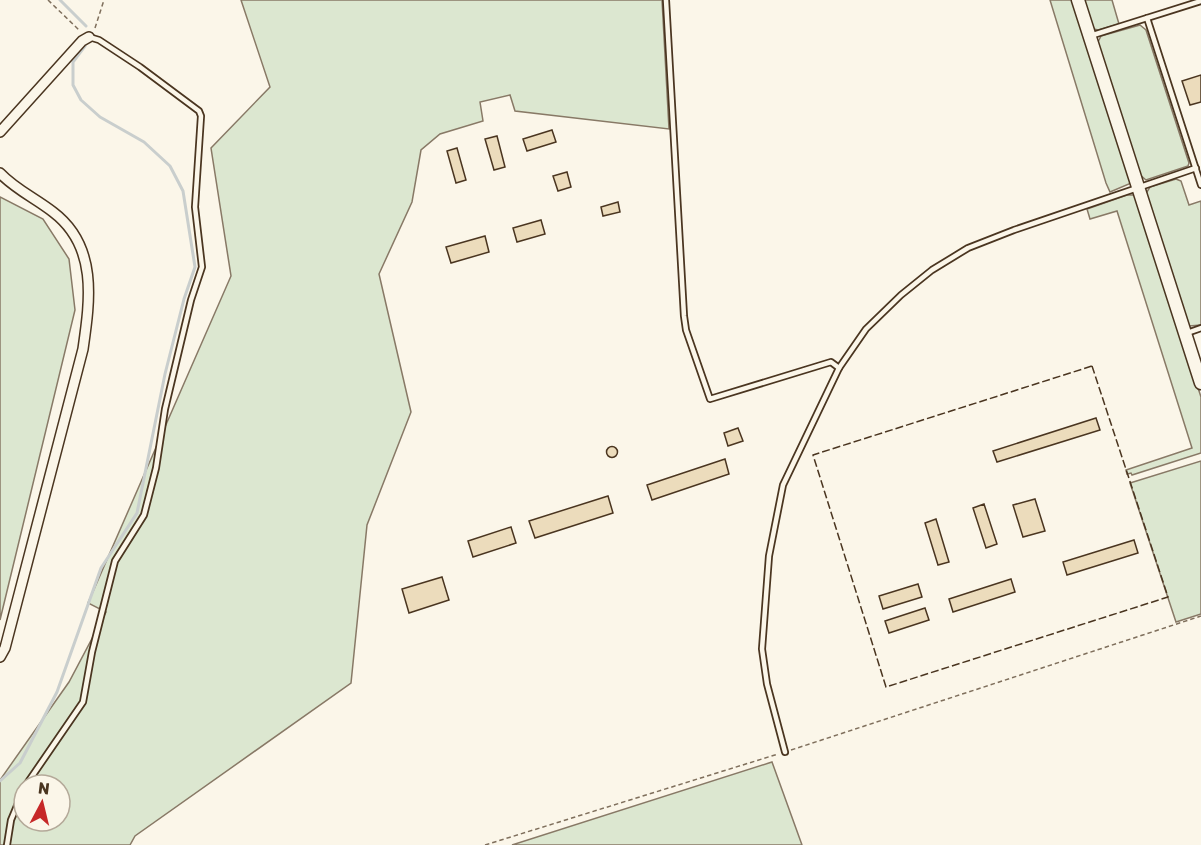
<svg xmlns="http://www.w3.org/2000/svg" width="1201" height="845" font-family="Rubik,sans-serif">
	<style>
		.green { fill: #dce7d0; stroke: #887966; stroke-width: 1.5; fill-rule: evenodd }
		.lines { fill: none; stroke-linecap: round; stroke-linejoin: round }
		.stream { stroke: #c9cecd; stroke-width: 3 }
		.building { fill: #ecdcbc; stroke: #4a3520; stroke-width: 1.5 }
		.service-casing { stroke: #4a3520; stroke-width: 8 }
		.minor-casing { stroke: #4a3520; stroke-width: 12 }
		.tertiary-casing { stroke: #4a3520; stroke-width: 15 }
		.path { stroke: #7f6f5c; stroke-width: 1.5; stroke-dasharray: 4.5 3; stroke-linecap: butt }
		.service { stroke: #fbf6e9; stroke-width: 4.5 }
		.minor { stroke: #fbf6e9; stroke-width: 9 }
		.tertiary { stroke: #fbf6e9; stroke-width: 12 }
		.fence { stroke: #4a3520; stroke-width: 1.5; stroke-dasharray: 8 3; stroke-linecap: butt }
	</style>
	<rect width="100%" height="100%" fill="#fbf6e9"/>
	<g class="green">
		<path d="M241,0H662L669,129L515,111L510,95L480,102L483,121L440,134L421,150L412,202L379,274L411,412L367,525L351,683L135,836L130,845H0V780L69,682L106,612L88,603L231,276L211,148L270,87ZM24,785H60V821H24Z"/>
		<polygon points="1050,0 1074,0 1131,180 1129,184 1110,192 1106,183"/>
		<polygon points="1083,0 1112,0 1119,24 1098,30 1094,29"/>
		<polygon points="1140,25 1146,30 1189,163 1188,166 1146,180 1139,174 1097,44 1101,36"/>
		<polygon points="1176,179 1181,181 1189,205 1201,201 1201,325 1189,326 1145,195 1150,187"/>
		<polygon points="1127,195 1135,195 1201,397 1201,453 1132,475 1131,473 1127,474 1126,470 1192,448 1117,211 1090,219 1087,209"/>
		<polygon points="0,197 43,219 69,259 75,310 0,620"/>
		<polygon points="1201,461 1201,614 1176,622 1130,483"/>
		<polygon points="772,762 802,845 512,845"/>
	</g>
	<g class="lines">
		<g class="stream">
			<polyline points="60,0 86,26"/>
			<polyline points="0,781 20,763 57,692 101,568 137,513 165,374 184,299 195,267 183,191 170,166 144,142 100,117 81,100 73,85 73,62 85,46"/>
		</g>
	</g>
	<g class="building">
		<polygon points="1201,75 1201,102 1190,105 1182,81"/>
		<polygon points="552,130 556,142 527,151 523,139"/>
		<polygon points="497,136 505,167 494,170 485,139"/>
		<polygon points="457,148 466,180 456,183 447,151"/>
		<polygon points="567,172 571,187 558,191 553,176"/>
		<polygon points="618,202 620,212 603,216 601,207"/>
		<polygon points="541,220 545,234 517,242 513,228"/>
		<polygon points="485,236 489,252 451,263 446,247"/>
		<polygon points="1096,418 1100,430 997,462 993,451"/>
		<polygon points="738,428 743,441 728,446 724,433"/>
		<circle cx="612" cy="452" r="5.5"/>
		<polygon points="725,459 729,474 652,500 647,485"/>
		<polygon points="608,496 613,513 535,538 529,521"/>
		<polygon points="1035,499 1045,531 1023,537 1013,505"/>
		<polygon points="984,504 997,544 986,548 973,508"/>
		<polygon points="936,519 949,562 938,565 925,523"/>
		<polygon points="511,527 516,543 473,557 468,541"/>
		<polygon points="1134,540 1138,553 1067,575 1063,562"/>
		<polygon points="442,577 449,600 409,613 402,589"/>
		<polygon points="1011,579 1015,592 953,612 949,599"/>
		<polygon points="918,584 922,597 883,609 879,596"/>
		<polygon points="925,608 929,620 889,633 885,621"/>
	</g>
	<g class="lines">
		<g class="service-casing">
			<g id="service">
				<polyline points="666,0 684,316 686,330 710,399 831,362 839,368"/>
				<polyline points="1147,18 1201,185"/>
				<polyline points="1090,36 1201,1"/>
				<polyline points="1187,333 1201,328"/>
				<polyline points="785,752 767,684 762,649 769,556 783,485 839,368 866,329 901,295 932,270 968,248 1014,230 1196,168"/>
				<polyline points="26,785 83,702 92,652 115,561 144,515 156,468 165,409 191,300 202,267 195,207 201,116 199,111 140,67 99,40 89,37"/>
				<polyline points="7,845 11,820 24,789"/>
			</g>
		</g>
		<g class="minor-casing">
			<g id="minor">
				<polyline points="0,132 82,41 89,37"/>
				<path d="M0,173C15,189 35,198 53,212C98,246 90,300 83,349L5,648L0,657"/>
			</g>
		</g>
		<g class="tertiary-casing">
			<polyline id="tertiary" points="1078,0 1201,383"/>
		</g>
		<g class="path">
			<polyline points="48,0 79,30"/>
			<polyline points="95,28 104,0"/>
			<polyline points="791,750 1201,616"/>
			<polyline points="485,845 778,754"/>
		</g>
		<use href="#service" class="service"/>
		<use href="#minor" class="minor"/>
		<use href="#tertiary" class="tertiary"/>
		<polygon class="fence" points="1092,366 1168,597 886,687 813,455"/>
	</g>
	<g transform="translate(42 803) rotate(7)"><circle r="28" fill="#fbf6e9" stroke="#b4a999" stroke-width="1.5"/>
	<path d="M0-4.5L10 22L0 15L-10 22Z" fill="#c62828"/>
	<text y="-9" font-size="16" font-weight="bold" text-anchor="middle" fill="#4a3520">N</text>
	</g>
</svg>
